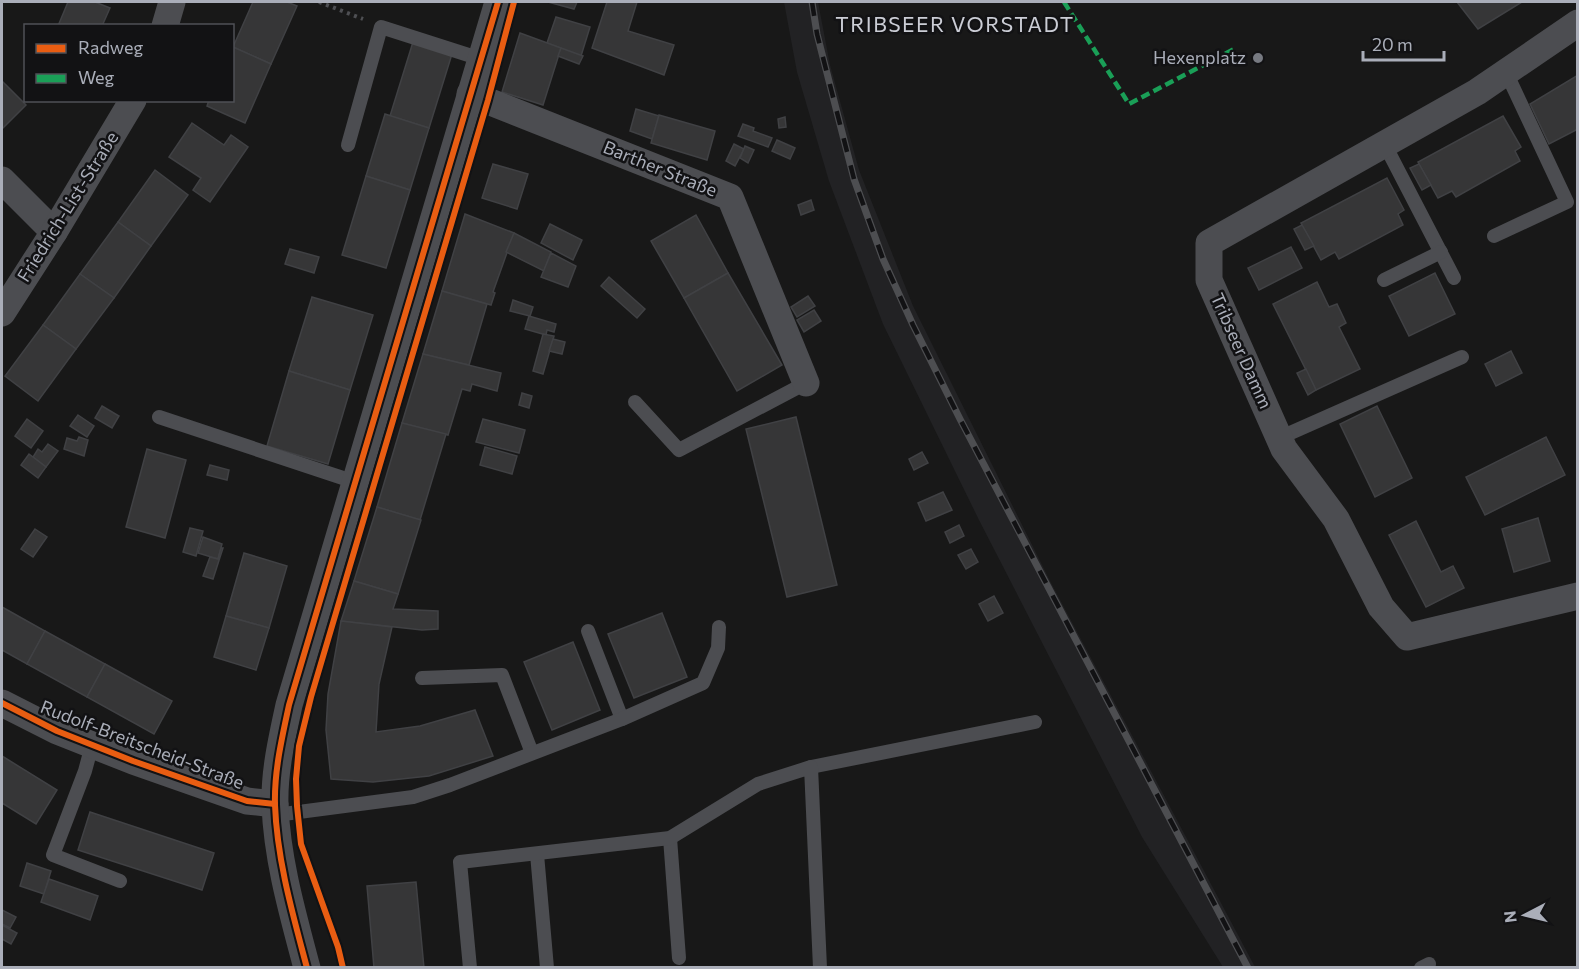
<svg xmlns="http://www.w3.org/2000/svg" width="1579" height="969" font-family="Commissioner,sans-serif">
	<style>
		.built { fill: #222224 }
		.building { fill: #363637; stroke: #404144; stroke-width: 1.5 }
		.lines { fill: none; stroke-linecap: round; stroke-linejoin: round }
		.path { stroke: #4e4f53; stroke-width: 4; stroke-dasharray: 3 4.5; stroke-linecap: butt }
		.lane { stroke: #4c4d51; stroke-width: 14 }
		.street { stroke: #4c4d51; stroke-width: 27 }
		.rail-casing { stroke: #4d4e51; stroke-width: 7 }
		.rail { stroke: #121214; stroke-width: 4.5; stroke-dasharray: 14; stroke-linecap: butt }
		.quiet { stroke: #1a9f57; stroke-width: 4.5; stroke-dasharray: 9 4.5; stroke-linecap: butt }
		.cycleway-casing { stroke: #121214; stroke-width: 10 }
		.cycleway { stroke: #e95d12; stroke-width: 6 }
		.poi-dot { fill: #777a81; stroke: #121214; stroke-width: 2 }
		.labels { text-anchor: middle; stroke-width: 5; stroke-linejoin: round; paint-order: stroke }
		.poi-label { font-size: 18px; fill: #aaaeb9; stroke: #121214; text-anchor: end }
		.street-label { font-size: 18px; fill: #aaaeb9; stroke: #121214 }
		.quarter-label { font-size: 21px; letter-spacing: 1.5px; fill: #cbcdd5; stroke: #121214 }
	</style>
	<rect width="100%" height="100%" fill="#181818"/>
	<polygon class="built" points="784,2 818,2 830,65 859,170 913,306 1050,581 1255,967 1223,967 1142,837 979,520 883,324 829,181 797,72"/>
	<g class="building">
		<polygon points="68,2 95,2 110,8 102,26 58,26"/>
		<polygon points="253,2 287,2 297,6 271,64 233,47"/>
		<polygon points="548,2 577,2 574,9"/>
		<polygon points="607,2 637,2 628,31 674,45 664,75 592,48"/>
		<polygon points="1457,2 1522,2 1478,29"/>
		<polygon points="556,17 590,27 581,56 547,43"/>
		<polygon points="520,33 561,48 543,105 502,92"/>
		<polygon points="413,42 452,54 429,128 390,116"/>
		<polygon points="233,47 271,64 245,123 207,106 209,100 232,100"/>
		<polygon points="561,48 583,56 579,64 558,56"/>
		<polygon points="1578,75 1578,129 1549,144 1530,104"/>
		<polygon points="2,81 26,105 2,129"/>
		<polygon points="636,109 659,116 652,139 630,131"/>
		<polygon points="385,114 429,128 410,190 366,176"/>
		<polygon points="659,115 715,131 707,160 651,143"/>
		<polygon points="1503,116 1521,147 1515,151 1520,161 1456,197 1452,191 1438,198 1418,162"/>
		<polygon points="785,117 786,127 779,128 778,119"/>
		<polygon points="192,123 224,145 231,135 248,147 210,202 193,190 201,178 169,157"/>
		<polygon points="743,124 754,128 753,131 772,138 768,147 738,136"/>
		<polygon points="777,140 795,148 790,159 772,151"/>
		<polygon points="734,144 744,149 735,166 726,161"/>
		<polygon points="745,146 754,150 748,163 740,158"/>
		<polygon points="493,164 528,174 517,209 482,198"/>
		<polygon points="1419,164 1431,185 1422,190 1410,168"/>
		<polygon points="155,170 188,195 151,246 118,222"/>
		<polygon points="366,176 410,190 386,268 342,255"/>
		<polygon points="1387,178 1404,210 1398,214 1403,225 1339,259 1335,252 1321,260 1301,223"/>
		<polygon points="811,200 814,210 801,215 798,205"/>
		<polygon points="465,214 514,233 493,292 495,293 491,305 442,291"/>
		<polygon points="696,215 728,273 684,298 651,241"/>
		<polygon points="118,222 151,246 114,298 80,274"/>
		<polygon points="550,224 582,240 573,260 541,243"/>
		<polygon points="1302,225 1314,246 1305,250 1294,229"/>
		<polygon points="514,233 551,252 544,271 506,252"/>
		<polygon points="1291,247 1302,268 1259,290 1248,268"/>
		<polygon points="290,249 319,257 314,273 285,264"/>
		<polygon points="551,253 576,266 568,287 541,277"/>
		<polygon points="728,273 782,365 737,391 684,298"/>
		<polygon points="1435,273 1455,314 1409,336 1389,296"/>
		<polygon points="80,274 114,298 76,349 43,325"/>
		<polygon points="609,277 645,309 637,318 601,286"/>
		<polygon points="1317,282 1329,307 1337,304 1346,323 1339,327 1360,369 1316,390 1273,304"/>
		<polygon points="442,291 487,304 469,365 423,354"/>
		<polygon points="808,296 815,306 797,317 791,307"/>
		<polygon points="312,297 373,315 350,390 289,371"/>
		<polygon points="513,300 533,307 530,316 510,311"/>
		<polygon points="814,310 821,321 804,332 797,320"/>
		<polygon points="529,316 556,324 554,332 547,330 546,335 525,329"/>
		<polygon points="43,325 76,349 38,401 5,376"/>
		<polygon points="543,334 554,336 543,374 533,371"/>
		<polygon points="553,339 565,342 562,354 549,351"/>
		<polygon points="1511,351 1522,373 1496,386 1485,364"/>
		<polygon points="423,354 501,373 497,391 472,384 470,391 462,389 448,435 402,423"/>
		<polygon points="1306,369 1316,390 1308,395 1297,373"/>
		<polygon points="289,371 350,390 328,464 267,446"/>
		<polygon points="522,393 532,396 529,408 519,405"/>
		<polygon points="102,406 119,416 112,428 95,418"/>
		<polygon points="1377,406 1412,478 1375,497 1340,424"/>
		<polygon points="78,415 94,426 87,437 70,426"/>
		<polygon points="796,417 837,585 787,597 746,429"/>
		<polygon points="27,419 43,431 31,448 15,436"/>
		<polygon points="483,419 525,430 519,453 476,442"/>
		<polygon points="402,423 446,434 420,520 377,507"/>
		<polygon points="79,437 88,440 84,456 64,449 67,438 77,441"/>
		<polygon points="1546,437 1565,475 1485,515 1466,477"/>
		<polygon points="48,444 58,451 46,467 33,457 38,449 42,452"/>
		<polygon points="485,447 517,456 512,474 480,465"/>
		<polygon points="147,449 186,460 165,538 126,527"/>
		<polygon points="922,452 928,463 914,470 909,459"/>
		<polygon points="29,454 46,467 38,478 21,465"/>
		<polygon points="210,465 229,470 227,480 207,475"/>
		<polygon points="943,492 952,510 926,521 918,503"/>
		<polygon points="377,507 421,520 398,594 354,581"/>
		<polygon points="1538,518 1550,561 1514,572 1502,529"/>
		<polygon points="1416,521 1441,572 1453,566 1464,588 1426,607 1389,535"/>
		<polygon points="959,525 964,536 950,543 945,532"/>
		<polygon points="190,528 203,531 196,556 183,552"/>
		<polygon points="35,529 47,537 33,557 21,549"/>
		<polygon points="203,537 222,544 218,559 198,553"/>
		<polygon points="221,548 223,548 213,579 203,576 210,557 218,559"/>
		<polygon points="971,549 978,562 966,569 958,555"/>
		<polygon points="244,553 287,566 269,628 226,616"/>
		<polygon points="354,581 398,594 393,609 438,611 438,629 422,630 341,621"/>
		<polygon points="994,596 1003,613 988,621 979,604"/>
		<polygon points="2,607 45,631 27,664 2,650"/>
		<polygon points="662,613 687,677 634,698 608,634"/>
		<polygon points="226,616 269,628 256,670 214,657"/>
		<polygon points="341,621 392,627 379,684 376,732 420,726 475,710 493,756 429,776 373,782 331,779 326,730 328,694"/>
		<polygon points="45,631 105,664 87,697 27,664"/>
		<polygon points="573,642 600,710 552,730 524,662"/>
		<polygon points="105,664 172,701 154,734 87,697"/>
		<polygon points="2,756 57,790 36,824 2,803"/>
		<polygon points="90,812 214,853 202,890 78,850"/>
		<polygon points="27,863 51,871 44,894 20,886"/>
		<polygon points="49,879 98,896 90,920 41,902"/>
		<polygon points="416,882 424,968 374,968 367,886"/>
		<polygon points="2,910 16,917 10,928 2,924"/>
		<polygon points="2,925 17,933 11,944 2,939"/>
	</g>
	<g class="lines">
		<g class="path">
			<polyline points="319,2 363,19"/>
			<polyline points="316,886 343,968"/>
		</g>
		<g class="lane">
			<polyline points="1384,143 1454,278"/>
			<polyline points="348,145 381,27 481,59"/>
			<polyline points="1494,236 1567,202 1506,72"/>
			<polyline points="1384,280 1441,252"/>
			<polyline points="635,402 679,450 806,383"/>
			<polyline points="159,417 355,482"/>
			<polyline points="1279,438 1462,357"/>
			<polyline points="588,631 622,719"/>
			<polyline points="422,678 502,675 532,753"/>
			<polyline points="92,745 85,771 53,855 120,881"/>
			<polyline points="811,767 1035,722"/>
			<polyline points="276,815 413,797 450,785 622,719 703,683 718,648 719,627"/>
			<polyline points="670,838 679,958"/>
			<polyline points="537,854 547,968"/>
			<polyline points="470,968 460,862 670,838 758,784 811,767 820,968"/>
			<polyline points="1421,968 1429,964"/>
		</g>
		<g class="street">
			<polyline points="1578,23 1477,92 1209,243 1209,280 1284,449 1336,519 1381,607 1407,637 1578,596"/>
			<polyline points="165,26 172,2"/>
			<polyline points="470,94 730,197 806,383"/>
			<polyline points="2,180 54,232"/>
			<polyline points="2,313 54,232 133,100"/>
			<polyline points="2,703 57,731 133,761 247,801 275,804"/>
			<path d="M307,968C293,915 277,860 275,805C274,771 282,738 289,705L498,2"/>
		</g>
		<g class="rail-casing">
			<polyline id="rail" points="812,2 817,34 854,179 883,259 913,325 960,419 1248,968"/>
		</g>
		<use href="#rail" class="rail"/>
		<polyline class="quiet" points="1064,2 1129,104 1234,49"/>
		<g class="cycleway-casing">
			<g id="cycleway">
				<polyline points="2,703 57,731 133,761 247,801 275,804"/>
				<path d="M307,968C293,915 277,860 275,805C274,771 282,738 289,705L498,2"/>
				<polyline points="343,968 338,947 301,844 297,806 296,779 299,746 311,697 488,100 514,2"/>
			</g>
		</g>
		<use href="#cycleway" class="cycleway"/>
	</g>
	<circle class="poi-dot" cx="1258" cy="58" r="6"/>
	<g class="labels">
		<g class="poi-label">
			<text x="1246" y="64">Hexenplatz</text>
		</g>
		<g class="street-label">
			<text transform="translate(660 169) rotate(22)" y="6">Barther Straße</text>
			<text transform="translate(68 207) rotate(-58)" y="6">Friedrich-List-Straße</text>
			<text transform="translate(1241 351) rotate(66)" y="6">Tribseer Damm</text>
			<text transform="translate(142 745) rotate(21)" y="6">Rudolf-Breitscheid-Straße</text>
		</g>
		<g class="quarter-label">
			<text x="955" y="32">TRIBSEER VORSTADT</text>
		</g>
	</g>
	<rect width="1579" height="969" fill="none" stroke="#aaaeb9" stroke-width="6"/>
	<rect x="24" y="24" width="210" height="78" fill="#121214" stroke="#4f5056" stroke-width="1.5"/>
	<rect x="36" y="44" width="30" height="9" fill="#e95d12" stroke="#4f5056" stroke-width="1.5"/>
	<text x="78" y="54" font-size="18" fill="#aaaeb9">Radweg</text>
	<rect x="36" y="74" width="30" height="9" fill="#1a9f57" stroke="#4f5056" stroke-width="1.5"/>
	<text x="78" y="84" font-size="18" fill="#aaaeb9">Weg</text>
	<g transform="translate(1525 915) rotate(263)" stroke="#121214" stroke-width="4.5" paint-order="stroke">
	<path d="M0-4.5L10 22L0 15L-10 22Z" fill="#aaaeb9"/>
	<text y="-9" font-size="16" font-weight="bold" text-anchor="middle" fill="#aaaeb9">N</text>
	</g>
	<path d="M1363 51v9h81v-9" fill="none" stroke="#aaaeb9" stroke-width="3"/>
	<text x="1372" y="51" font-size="18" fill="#aaaeb9" stroke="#121214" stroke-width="4.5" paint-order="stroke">20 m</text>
</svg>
